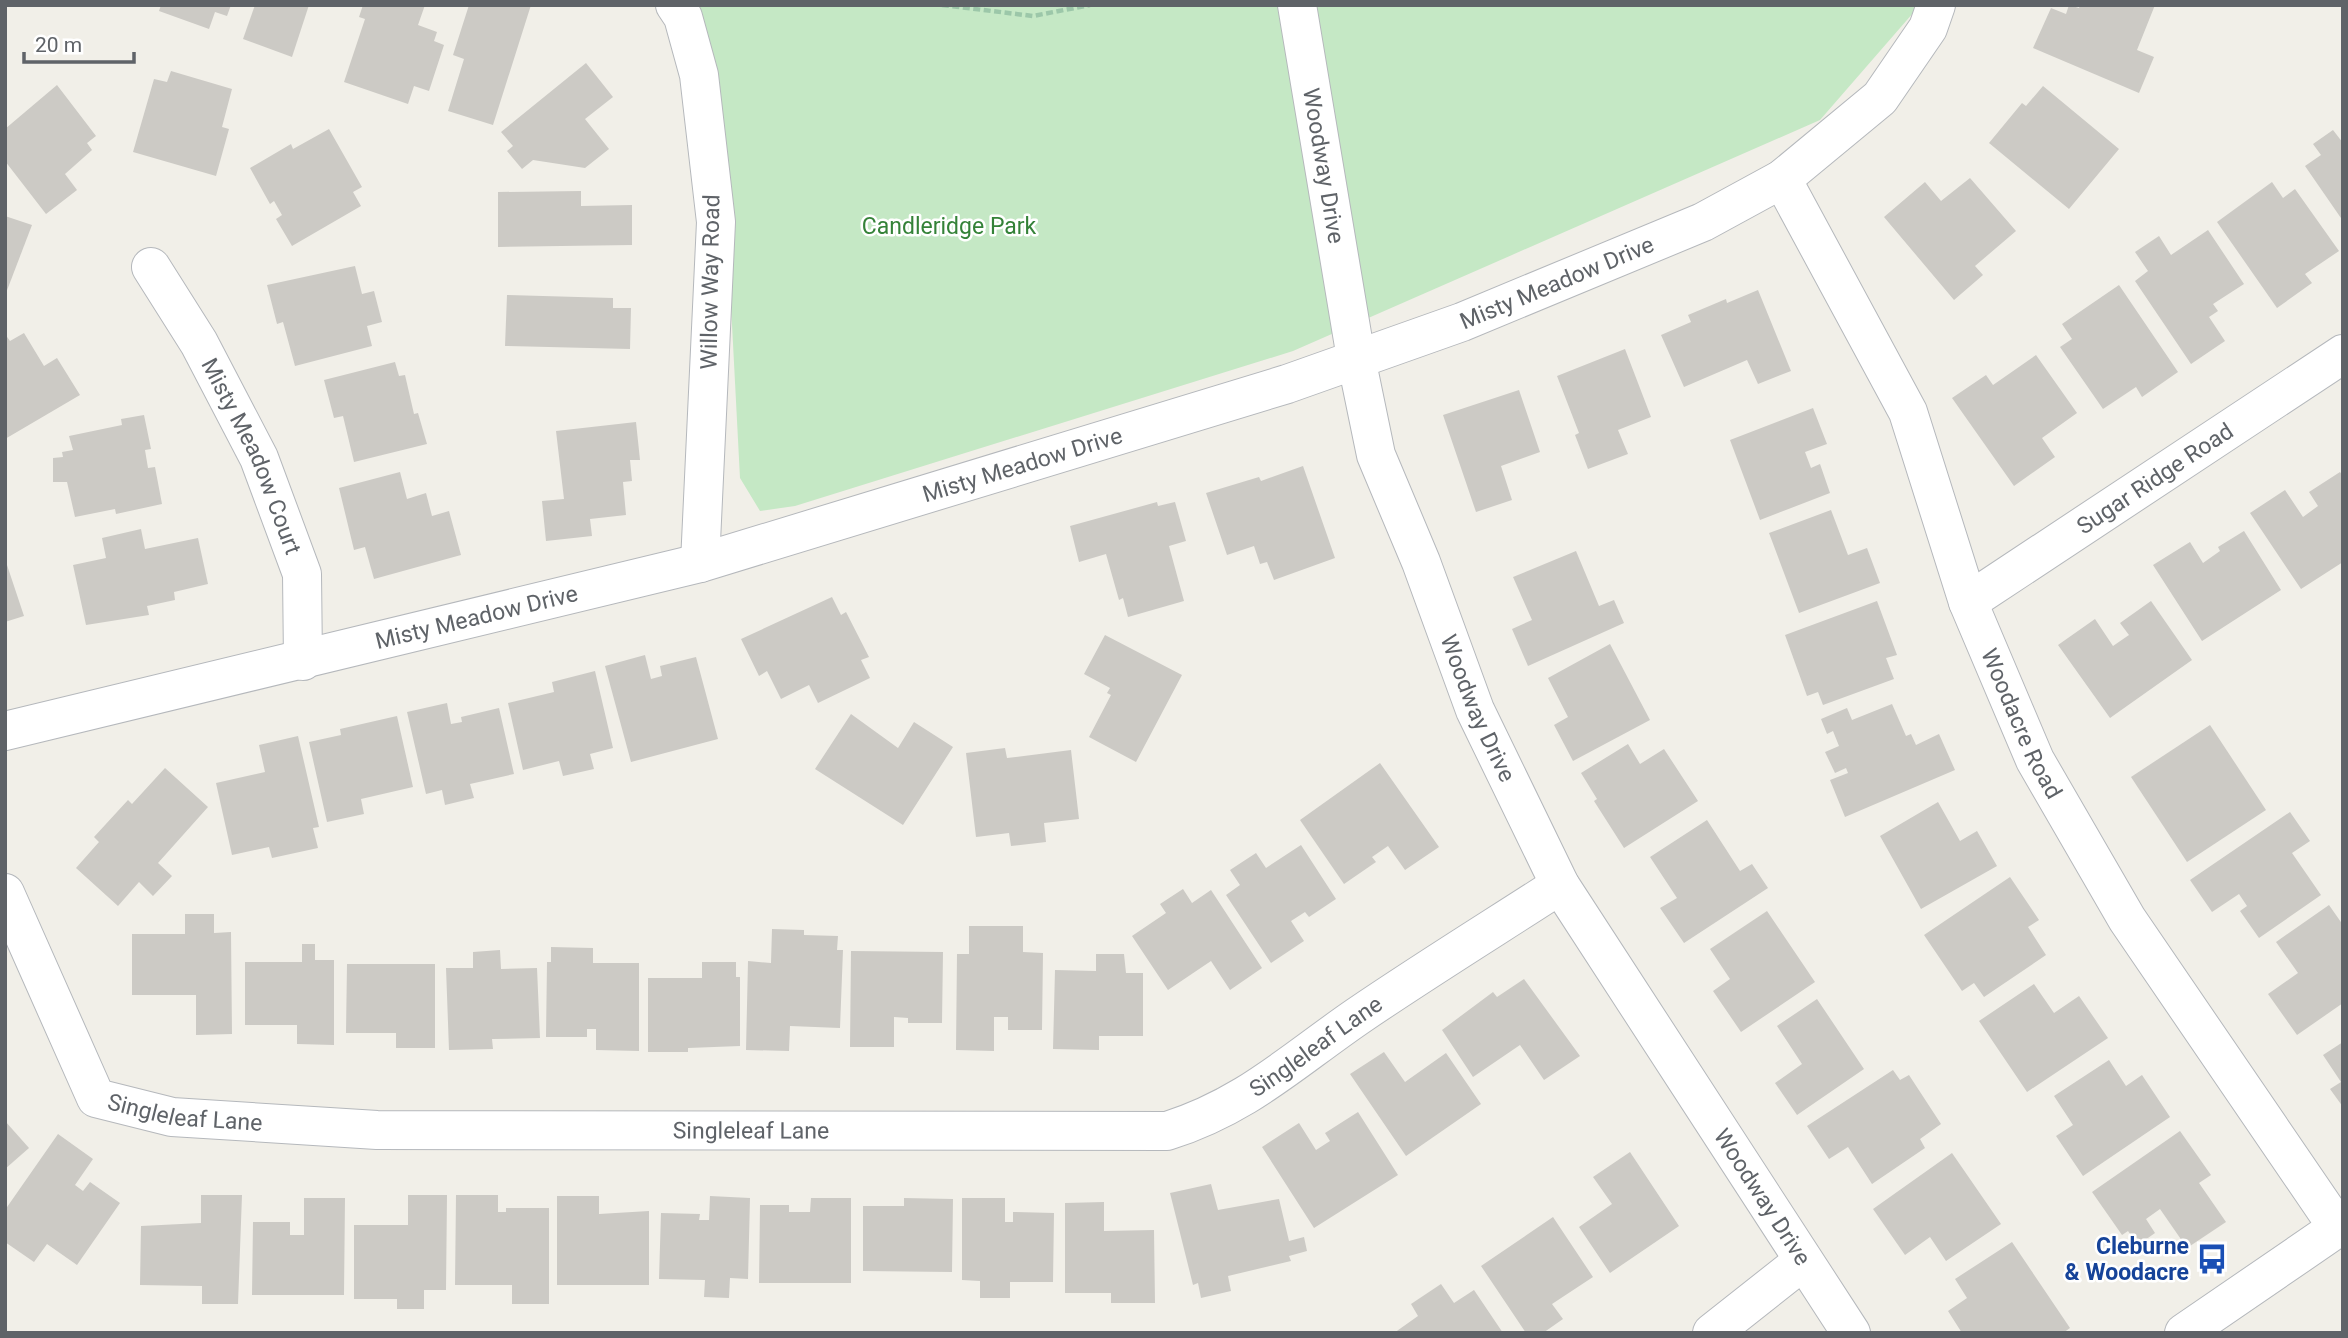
<svg xmlns="http://www.w3.org/2000/svg" width="2348" height="1338" font-family="Roboto,sans-serif">
	<style>
		.green { fill: #c5e8c5 }
		.building { fill: #cccac5 }
		.lines { fill: none; stroke-linecap: round; stroke-linejoin: round }
		.minor-casing { stroke: #b5b8bc; stroke-width: 40 }
		.path { stroke: #9cc7a9; stroke-width: 4.5; stroke-dasharray: 7 3.5; stroke-linecap: butt }
		.minor { stroke: #fff; stroke-width: 38 }
		.labels { text-anchor: middle; stroke-width: 5; stroke-linejoin: round; paint-order: stroke }
		.street-label { font-size: 23px; fill: #5f6368; stroke: #fff }
		.park-label { font-size: 23px; fill: #348238; stroke: #fff }
		.transit-label { font-size: 23px; font-weight: bold; fill: #164399; stroke: #fff; text-anchor: end }
	</style>
	<rect width="100%" height="100%" fill="#f1efe8"/>
	<polygon class="green" points="662,5 1920,5 1820,120 1293,351 795,506 760,511 740,478 720,94"/>
	<g class="building">
		<polygon points="161,5 231,5 227,16 215,12 209,29 159,11"/>
		<polygon points="255,5 309,5 292,57 243,39"/>
		<polygon points="363,5 425,5 418,25 437,32 434,41 444,45 429,91 414,86 408,104 344,82 365,19 359,17"/>
		<polygon points="469,5 531,5 493,125 448,111 464,59 453,55"/>
		<polygon points="2069,5 2079,8 2080,5 2155,5 2137,50 2154,57 2139,93 2033,48 2051,8 2066,14"/>
		<polygon points="586,63 613,97 585,119 609,149 585,168 533,160 522,169 507,151 513,146 501,132"/>
		<polygon points="171,71 232,89 222,127 229,129 216,176 133,152 154,79 167,82"/>
		<polygon points="57,85 96,136 87,143 92,150 65,174 77,190 46,214 5,161 5,129"/>
		<polygon points="2043,86 2119,149 2069,209 1989,143 2022,103 2026,106"/>
		<polygon points="329,129 362,187 353,192 361,206 292,246 276,219 282,215 274,201 270,204 250,168 291,144 293,149"/>
		<polygon points="2333,130 2343,143 2343,221 2305,166 2321,155 2313,144"/>
		<polygon points="1970,178 2016,231 1975,266 1983,275 1954,300 1884,217 1925,182 1941,201"/>
		<polygon points="2272,182 2283,198 2295,189 2339,251 2305,274 2312,283 2277,308 2217,222"/>
		<polygon points="581,191 581,206 632,205 632,245 498,247 498,192"/>
		<polygon points="5,216 32,225 6,293 5,293"/>
		<polygon points="2208,230 2244,284 2213,304 2218,311 2209,317 2225,341 2191,364 2135,281 2148,271 2135,252 2159,236 2171,255"/>
		<polygon points="355,266 362,294 374,291 382,322 367,326 372,346 295,366 283,322 277,324 267,285"/>
		<polygon points="2119,285 2178,372 2142,397 2136,387 2103,409 2060,347 2072,339 2062,324"/>
		<polygon points="1758,290 1791,371 1758,384 1747,360 1684,387 1661,335 1691,322 1688,315 1726,299 1727,303"/>
		<polygon points="507,295 613,298 613,308 631,308 630,349 505,346"/>
		<polygon points="24,333 44,366 57,358 80,395 5,439 5,334 10,341"/>
		<polygon points="1625,349 1651,417 1618,430 1628,454 1588,469 1575,435 1579,433 1557,376"/>
		<polygon points="2036,355 2077,413 2042,438 2055,457 2014,486 1952,398 1986,375 1993,385"/>
		<polygon points="395,362 399,376 405,375 414,414 418,413 427,444 354,462 343,416 334,418 324,380"/>
		<polygon points="1519,390 1540,452 1501,466 1512,500 1476,512 1443,415"/>
		<polygon points="1813,408 1827,444 1805,452 1811,468 1820,464 1830,493 1760,520 1730,440"/>
		<polygon points="144,415 151,449 145,450 148,468 155,467 162,504 116,514 115,509 75,517 67,482 53,482 53,458 63,457 62,452 73,450 69,436 122,425 121,419"/>
		<polygon points="636,422 640,460 630,460 632,481 623,482 626,515 590,519 592,536 546,541 542,501 564,499 556,431"/>
		<polygon points="1303,466 1335,558 1274,580 1267,562 1260,564 1254,546 1227,555 1206,493 1259,477 1261,481"/>
		<polygon points="400,472 407,499 426,493 432,516 449,511 461,555 374,579 365,547 354,550 339,488"/>
		<polygon points="2340,472 2343,476 2343,562 2301,589 2250,513 2285,490 2303,517 2318,506 2309,492"/>
		<polygon points="1157,502 1158,506 1175,502 1186,541 1169,546 1184,601 1128,617 1123,598 1119,600 1106,554 1079,562 1070,526"/>
		<polygon points="1831,510 1848,555 1867,548 1880,583 1799,613 1769,533"/>
		<polygon points="141,529 145,549 198,538 208,584 174,592 175,600 147,606 149,615 86,625 73,565 106,558 102,538"/>
		<polygon points="2244,531 2281,590 2202,641 2153,565 2190,542 2203,563 2220,551 2218,547"/>
		<polygon points="1576,551 1599,606 1614,600 1624,623 1528,666 1512,629 1532,620 1513,577"/>
		<polygon points="5,559 24,616 5,622"/>
		<polygon points="832,597 841,615 846,612 869,657 861,660 870,678 818,703 809,685 781,699 767,671 759,676 741,639"/>
		<polygon points="1877,601 1897,655 1886,658 1894,679 1823,705 1818,692 1807,696 1785,635"/>
		<polygon points="2151,601 2192,660 2110,718 2058,645 2095,619 2113,646 2129,635 2120,623"/>
		<polygon points="1105,635 1182,675 1136,762 1089,737 1111,695 1107,693 1110,688 1084,674"/>
		<polygon points="1610,644 1650,720 1573,761 1554,725 1568,717 1548,678"/>
		<polygon points="645,655 651,679 662,676 660,666 696,657 718,739 631,762 605,666"/>
		<polygon points="595,671 613,748 590,754 594,769 563,776 559,761 523,770 508,703 554,692 552,682"/>
		<polygon points="447,703 451,724 462,722 461,717 499,708 514,774 470,784 474,798 445,805 442,790 426,794 407,712"/>
		<polygon points="1892,704 1906,736 1911,734 1916,745 1939,734 1955,770 1845,817 1830,780 1848,773 1846,768 1835,773 1825,752 1839,746 1833,731 1827,734 1821,719 1847,708 1852,720"/>
		<polygon points="851,714 898,748 914,722 953,747 903,825 815,769"/>
		<polygon points="397,716 413,787 361,799 364,814 327,822 309,742 341,735 340,729"/>
		<polygon points="2210,725 2266,810 2187,862 2131,777"/>
		<polygon points="298,736 319,827 313,828 318,848 272,858 269,847 232,855 216,783 265,772 259,745"/>
		<polygon points="1628,744 1640,764 1664,749 1698,801 1624,848 1594,801 1597,799 1581,773"/>
		<polygon points="1005,748 1007,758 1071,750 1079,819 1044,823 1046,842 1011,846 1009,833 976,837 966,753"/>
		<polygon points="1380,763 1439,847 1405,870 1388,846 1372,857 1376,862 1344,884 1300,820"/>
		<polygon points="165,768 208,807 158,863 172,876 153,896 139,882 118,906 76,868 99,842 94,837 128,800 132,804"/>
		<polygon points="1938,802 1960,841 1977,831 1997,866 1921,909 1880,836"/>
		<polygon points="2290,812 2310,841 2292,853 2321,895 2259,938 2240,911 2247,906 2239,894 2212,912 2190,880"/>
		<polygon points="1707,820 1740,871 1752,864 1768,888 1684,943 1660,908 1677,898 1650,857"/>
		<polygon points="1301,845 1336,899 1309,917 1305,912 1291,921 1304,941 1271,963 1226,895 1240,885 1230,870 1256,853 1266,868"/>
		<polygon points="2010,877 2039,920 2028,927 2046,955 1984,997 1974,983 1962,991 1924,935"/>
		<polygon points="1183,889 1192,903 1211,890 1262,968 1230,990 1211,961 1168,990 1132,936 1166,913 1160,904"/>
		<polygon points="2329,905 2343,925 2343,1003 2297,1035 2268,994 2298,973 2276,942"/>
		<polygon points="1767,911 1815,982 1741,1032 1713,991 1730,979 1710,949"/>
		<polygon points="185,914 214,914 214,933 231,932 232,1034 196,1035 196,995 132,995 132,934 185,934"/>
		<polygon points="969,926 1023,926 1023,952 1043,953 1042,1030 1008,1030 1008,1017 994,1017 994,1051 956,1050 957,954 969,954"/>
		<polygon points="772,929 804,930 804,935 838,936 837,950 843,950 840,1028 790,1026 789,1051 746,1050 748,961 771,963"/>
		<polygon points="302,944 315,944 315,960 334,960 334,1045 297,1044 297,1025 245,1025 245,962 302,962"/>
		<polygon points="551,947 593,948 593,963 639,963 639,1051 596,1050 596,1029 587,1029 587,1037 546,1037 547,962 551,962"/>
		<polygon points="500,950 501,969 537,968 540,1038 492,1039 493,1049 449,1050 446,968 473,968 473,952"/>
		<polygon points="851,951 943,952 942,1023 908,1023 908,1018 894,1017 894,1047 850,1047"/>
		<polygon points="1096,954 1124,954 1126,973 1143,973 1143,1036 1099,1036 1099,1050 1053,1049 1055,970 1096,971"/>
		<polygon points="702,962 736,962 736,977 740,977 740,1046 688,1048 688,1052 648,1052 648,978 702,978"/>
		<polygon points="347,964 435,964 435,1048 396,1048 396,1033 346,1033"/>
		<polygon points="1524,979 1580,1056 1544,1080 1520,1045 1473,1077 1442,1030 1493,992 1497,997"/>
		<polygon points="2034,984 2054,1013 2079,996 2108,1038 2027,1092 1979,1021"/>
		<polygon points="1817,999 1864,1069 1797,1115 1775,1083 1802,1064 1777,1026"/>
		<polygon points="2343,1042 2343,1107 2330,1089 2341,1082 2323,1055"/>
		<polygon points="1384,1052 1405,1082 1446,1053 1481,1104 1406,1156 1350,1074"/>
		<polygon points="2109,1060 2126,1086 2142,1075 2170,1117 2083,1176 2056,1136 2073,1125 2054,1096"/>
		<polygon points="1893,1070 1900,1080 1909,1075 1941,1124 1920,1139 1925,1148 1872,1184 1848,1147 1829,1159 1807,1126"/>
		<polygon points="1358,1112 1398,1175 1314,1228 1262,1147 1299,1123 1316,1150 1330,1141 1325,1133"/>
		<polygon points="5,1121 29,1148 5,1169"/>
		<polygon points="2180,1131 2211,1175 2199,1183 2226,1222 2187,1248 2160,1209 2146,1219 2155,1233 2138,1245 2128,1231 2122,1235 2092,1192"/>
		<polygon points="58,1134 93,1159 75,1185 83,1191 90,1182 120,1203 77,1265 47,1244 34,1262 5,1242 5,1210"/>
		<polygon points="1630,1152 1679,1226 1610,1273 1579,1227 1612,1204 1593,1177"/>
		<polygon points="1952,1153 2001,1224 1946,1261 1930,1237 1905,1255 1873,1209"/>
		<polygon points="1211,1184 1218,1210 1279,1199 1289,1241 1304,1237 1307,1251 1289,1256 1291,1261 1228,1276 1231,1291 1201,1298 1198,1283 1193,1285 1170,1193"/>
		<polygon points="201,1195 242,1195 238,1304 202,1304 202,1286 140,1285 141,1226 201,1223"/>
		<polygon points="408,1195 447,1195 446,1290 424,1290 424,1309 397,1309 397,1299 354,1299 354,1225 408,1225"/>
		<polygon points="456,1195 498,1195 498,1212 506,1212 506,1208 549,1208 549,1304 512,1304 512,1285 455,1285"/>
		<polygon points="557,1196 599,1196 599,1214 649,1211 649,1285 557,1285"/>
		<polygon points="710,1196 750,1198 748,1279 730,1278 729,1298 704,1297 705,1280 659,1279 661,1213 700,1214 699,1220 709,1220"/>
		<polygon points="304,1198 345,1198 344,1295 252,1295 253,1222 290,1222 290,1235 304,1235"/>
		<polygon points="811,1198 851,1198 851,1283 759,1283 760,1205 789,1205 789,1212 810,1212"/>
		<polygon points="904,1198 953,1199 952,1272 863,1271 863,1206 904,1206"/>
		<polygon points="962,1198 1005,1198 1005,1222 1013,1222 1013,1212 1054,1213 1053,1282 1010,1282 1010,1298 980,1298 980,1281 962,1280"/>
		<polygon points="1104,1202 1104,1231 1154,1230 1155,1303 1111,1303 1111,1293 1065,1293 1065,1203"/>
		<polygon points="1553,1217 1593,1277 1552,1304 1563,1319 1543,1333 1526,1333 1481,1266"/>
		<polygon points="2012,1242 2070,1328 2063,1333 1962,1333 1948,1311 1967,1298 1955,1279"/>
		<polygon points="1441,1284 1454,1303 1474,1290 1503,1333 1394,1333 1418,1316 1411,1304"/>
	</g>
	<g class="lines">
		<g class="minor-casing">
			<g id="minor">
				<polyline points="675,5 683,17 699,75 716,222 700,563"/>
				<path id="s1" d="M1297,5L1356,358L1376,455L1421,562L1475,710L1560,885L1851,1333"/>
				<path id="s2" d="M1782,179L1908,412L1968,602L2035,760L2127,919L2338,1228"/>
				<path id="s3" d="M151,267L199,343L259,458L302,574L303,661"/>
				<path id="s4" d="M1968,602L2343,354"/>
				<path id="s5" d="M5,731L700,563L1287,384L1462,322L1703,222L1782,179L1880,98L1928,28L1936,5"/>
				<path id="s6" d="M5,893L96,1098L172,1117L377,1130L1167,1131C1246,1106 1291,1062 1358,1016C1424,971 1492,929 1560,885"/>
				<polyline points="1712,1333 1803,1261"/>
				<polyline points="2184,1333 2343,1224"/>
			</g>
		</g>
		<polyline class="path" points="942,5 1033,16 1090,5"/>
		<use href="#minor" class="minor"/>
	</g>
	<defs>
		<g id="bus-bare" transform="scale(2.415)"><path d="M-5-6H5V4H4V6H2V4H-2V6H-4V4H-5ZM-3.5-4V0h7V-4ZM-3.5 1.2v1.5H-2V1.2ZM2 1.2v1.5H3.5V1.2Z" fill="#1a4fb4" stroke="#fff" stroke-width="2.5" paint-order="stroke"/></g>
	</defs>
	<g fill-rule="evenodd">
		<use href="#bus-bare" x="2212" y="1259"/>
	</g>
	<g class="labels">
		<g class="street-label">
			<text dy="8" stroke="none"><textPath href="#s1" startOffset="163">Woodway Drive</textPath></text>
			<text transform="translate(710 282) rotate(-89)" y="8">Willow Way Road</text>
			<text dy="8" stroke="none"><textPath href="#s5" startOffset="1617">Misty Meadow Drive</textPath></text>
			<text dy="8" stroke="none"><textPath href="#s3" startOffset="215">Misty Meadow Court</textPath></text>
			<text dy="8" stroke="none"><textPath href="#s5" startOffset="1052">Misty Meadow Drive</textPath></text>
			<text dy="8" stroke="none"><textPath href="#s4" startOffset="224">Sugar Ridge Road</textPath></text>
			<text dy="8" stroke="none"><textPath href="#s5" startOffset="485">Misty Meadow Drive</textPath></text>
			<text dy="8" stroke="none"><textPath href="#s1" startOffset="730">Woodway Drive</textPath></text>
			<text dy="8" stroke="none"><textPath href="#s2" startOffset="597">Woodacre Road</textPath></text>
			<text dy="8" stroke="none"><textPath href="#s6" startOffset="1470">Singleleaf Lane</textPath></text>
			<text dy="8" stroke="none"><textPath href="#s6" startOffset="315">Singleleaf Lane</textPath></text>
			<text dy="8" stroke="none"><textPath href="#s6" startOffset="882">Singleleaf Lane</textPath></text>
			<text dy="8" stroke="none"><textPath href="#s1" startOffset="1297">Woodway Drive</textPath></text>
		</g>
		<g class="park-label">
			<text x="949" y="234">Candleridge Park</text>
		</g>
		<g class="transit-label">
			<text x="2189" y="1254">Cleburne<tspan x="2189" dy="26">&amp; Woodacre</tspan></text>
		</g>
	</g>
	<rect width="2348" height="1338" fill="none" stroke="#5f6368" stroke-width="14"/>
	<path d="M24 52v10h110v-10" fill="none" stroke="#5f6368" stroke-width="3.5"/>
	<text x="35" y="52" font-size="21" fill="#5f6368" stroke="#ffffff" stroke-width="5" paint-order="stroke">20 m</text>
</svg>
